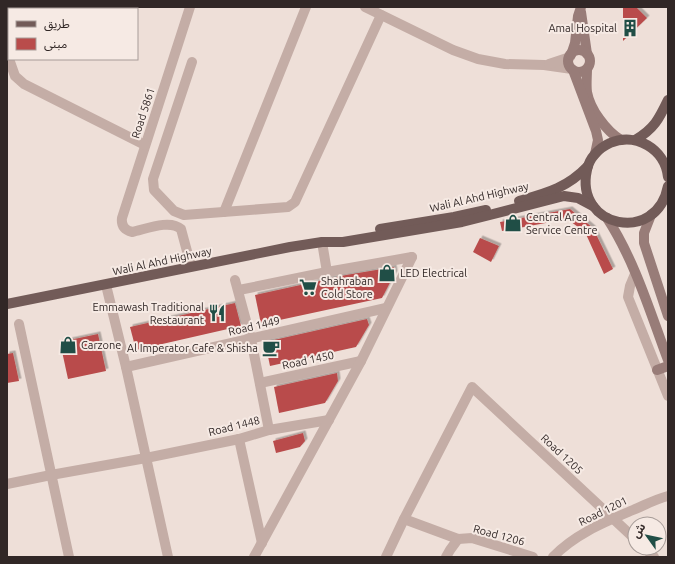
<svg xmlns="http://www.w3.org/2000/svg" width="675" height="564" font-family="Ubuntu,'Noto Sans Arabic',sans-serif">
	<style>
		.building { fill: #b94c4b; filter: url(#shadow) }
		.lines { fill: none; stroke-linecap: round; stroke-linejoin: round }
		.street { stroke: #c4ada6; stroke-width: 10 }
		.secondary { stroke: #987c78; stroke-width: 10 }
		.primary { stroke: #725b58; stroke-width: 10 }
		.labels { text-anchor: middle; stroke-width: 4; stroke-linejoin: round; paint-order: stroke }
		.poi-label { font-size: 11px; fill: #312726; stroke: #f6eae4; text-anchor: start }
		.street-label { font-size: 11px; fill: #312726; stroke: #f6eae4 }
	</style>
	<defs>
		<filter id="shadow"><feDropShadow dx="2.5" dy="-2.5" stdDeviation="0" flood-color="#0004"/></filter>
	</defs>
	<rect width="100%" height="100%" fill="#eedfd8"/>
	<g class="building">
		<polygon points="623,7 636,7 647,18 623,41"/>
		<polygon points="570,209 593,228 613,269 604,274 585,232 567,219 502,231 500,222"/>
		<polygon points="480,238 499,246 491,262 473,252"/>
		<polygon points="394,267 395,273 382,298 261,324 255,295 346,275"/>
		<polygon points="235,303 241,326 136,350 130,327"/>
		<polygon points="367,319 369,325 356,347 270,366 265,342"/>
		<polygon points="98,334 106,371 68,379 60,342"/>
		<polygon points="13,353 19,381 7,383 7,354"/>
		<polygon points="337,373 338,381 325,403 279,413 274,387"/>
		<polygon points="303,433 305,441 300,447 276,453 273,441"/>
	</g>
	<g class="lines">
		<g class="street">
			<path d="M190,7L122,218C121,226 125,230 132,232C146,229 170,219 181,229L191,266"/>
			<polyline points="365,7 453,50 478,59 505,64 544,65 572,69"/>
			<polyline points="9,59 15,76 24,84 145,145"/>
			<polyline points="192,62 153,179 154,190 174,211 184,215 288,207 295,202 381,15"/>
			<polyline points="549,64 570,57"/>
			<polyline points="224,212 306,7"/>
			<polyline points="322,242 327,272"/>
			<polyline points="635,274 630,286 628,297 668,396"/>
			<polyline points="235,280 251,339 269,430"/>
			<polyline points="106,285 126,367 168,557"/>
			<polyline points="239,290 327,272 412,257"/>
			<polyline points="19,324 69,557"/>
			<polyline points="126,367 386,308"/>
			<polyline points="260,383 361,361"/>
			<polyline points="239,439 262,543"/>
			<polyline points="7,484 51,475 146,458 239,439 269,430 329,420"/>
			<polyline points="404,519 458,539 472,538 533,557"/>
			<polyline points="645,548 654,557"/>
			<polyline points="254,557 361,361 412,257"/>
			<polyline points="386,557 404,519 472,387 635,539"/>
			<polyline points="446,557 450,550 458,539"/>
			<path d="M553,557C575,534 605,522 633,510C645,505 656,499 668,496"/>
		</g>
		<g class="secondary">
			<polyline points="581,12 587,54"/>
			<circle cx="579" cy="61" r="11"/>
			<polyline points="571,55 575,43 578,16 581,7"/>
			<path d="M587,69C587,76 586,84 587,92C590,109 606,131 621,140"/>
			<polyline points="573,70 596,131 598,140 595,154"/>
			<polyline points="651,215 644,233 644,243 668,316"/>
			<path d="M607,218C635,261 650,312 668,360"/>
			<polyline points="657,370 668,366"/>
		</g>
		<g class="primary">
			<path d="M635,140C654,129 659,119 668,100"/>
			<path d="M668,177C665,149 636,132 610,143C599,148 589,158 587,170C574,228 657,245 668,186"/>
			<path d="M519,201C547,193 567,188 588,166"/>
			<polyline points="380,229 454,217 486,210"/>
			<polyline points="7,304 290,247 322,242 343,242 462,222 564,196 578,198 593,206"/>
		</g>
	</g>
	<defs>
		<g id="building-bare" transform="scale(1.38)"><path d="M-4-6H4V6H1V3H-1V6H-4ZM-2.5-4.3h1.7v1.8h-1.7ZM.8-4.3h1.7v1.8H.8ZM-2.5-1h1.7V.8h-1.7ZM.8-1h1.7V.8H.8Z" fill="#204e46" stroke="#f6eae4" stroke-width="2.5" paint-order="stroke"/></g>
		<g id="shop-bare" transform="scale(1.38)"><path d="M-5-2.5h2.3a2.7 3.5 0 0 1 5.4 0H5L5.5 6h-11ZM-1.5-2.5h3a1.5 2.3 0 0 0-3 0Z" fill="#204e46" stroke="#f6eae4" stroke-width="2.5" paint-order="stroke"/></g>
		<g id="supermarket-bare" transform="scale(1.38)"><path d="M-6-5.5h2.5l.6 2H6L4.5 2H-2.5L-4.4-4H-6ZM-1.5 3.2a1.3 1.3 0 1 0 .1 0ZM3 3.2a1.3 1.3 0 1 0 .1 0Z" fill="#204e46" stroke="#f6eae4" stroke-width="2.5" paint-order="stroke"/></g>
		<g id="restaurant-bare" transform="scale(1.38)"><path d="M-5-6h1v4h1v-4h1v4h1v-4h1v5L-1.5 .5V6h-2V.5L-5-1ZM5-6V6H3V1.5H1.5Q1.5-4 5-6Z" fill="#204e46" stroke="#f6eae4" stroke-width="2.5" paint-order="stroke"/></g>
		<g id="cafe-bare" transform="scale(1.38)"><path d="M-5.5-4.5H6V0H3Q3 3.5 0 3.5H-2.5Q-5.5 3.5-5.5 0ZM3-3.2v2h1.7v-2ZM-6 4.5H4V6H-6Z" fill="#204e46" stroke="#f6eae4" stroke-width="2.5" paint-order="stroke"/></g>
	</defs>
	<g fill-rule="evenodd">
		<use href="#building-bare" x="630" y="28"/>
		<use href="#shop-bare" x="513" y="223"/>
		<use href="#shop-bare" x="387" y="273"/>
		<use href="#supermarket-bare" x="308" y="287"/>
		<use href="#restaurant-bare" x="217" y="313"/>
		<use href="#shop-bare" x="68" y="345"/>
		<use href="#cafe-bare" x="271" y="348"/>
	</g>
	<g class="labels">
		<g class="poi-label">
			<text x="617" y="32" text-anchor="end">Amal Hospital</text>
			<text x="526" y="221">Central Area<tspan x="526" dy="13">Service Centre</tspan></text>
			<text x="400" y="277">LED Electrical</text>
			<text x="321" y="285">Shahraban<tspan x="321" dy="13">Cold Store</tspan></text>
			<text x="204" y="311" text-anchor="end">Emmawash Traditional<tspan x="204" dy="13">Restaurant</tspan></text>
			<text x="81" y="349">Carzone</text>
			<text x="258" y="352" text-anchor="end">Al Imperator Cafe &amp; Shisha</text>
		</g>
		<g class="street-label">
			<text transform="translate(143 113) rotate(-72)" y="4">Road 5861</text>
			<text transform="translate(479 197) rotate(-13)" y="4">Wali Al Ahd Highway</text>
			<text transform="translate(162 261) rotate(-12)" y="4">Wali Al Ahd Highway</text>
			<text transform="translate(254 326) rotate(-13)" y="4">Road 1449</text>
			<text transform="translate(308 360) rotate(-12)" y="4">Road 1450</text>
			<text transform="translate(234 426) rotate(-14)" y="4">Road 1448</text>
			<text transform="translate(562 454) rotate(43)" y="4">Road 1205</text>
			<text transform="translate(603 511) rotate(-26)" y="4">Road 1201</text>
			<text transform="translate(499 535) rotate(15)" y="4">Road 1206</text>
		</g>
	</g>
	<rect width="675" height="564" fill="none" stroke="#312726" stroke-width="16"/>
	<rect x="8" y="8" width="130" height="52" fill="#f6eae4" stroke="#a79c98"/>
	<rect x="16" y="21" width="20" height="6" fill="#725b58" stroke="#a79c98"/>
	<text x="44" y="28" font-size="12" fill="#312726">طريق</text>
	<rect x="16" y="38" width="20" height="12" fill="#b94c4b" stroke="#a79c98"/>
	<text x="44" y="48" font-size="12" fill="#312726">مبنى</text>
	<g transform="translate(647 536) rotate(303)"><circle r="19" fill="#f6eae4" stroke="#a79c98"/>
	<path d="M0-3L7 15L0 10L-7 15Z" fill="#204e46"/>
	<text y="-6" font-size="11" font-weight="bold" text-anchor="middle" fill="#312726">ش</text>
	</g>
</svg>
